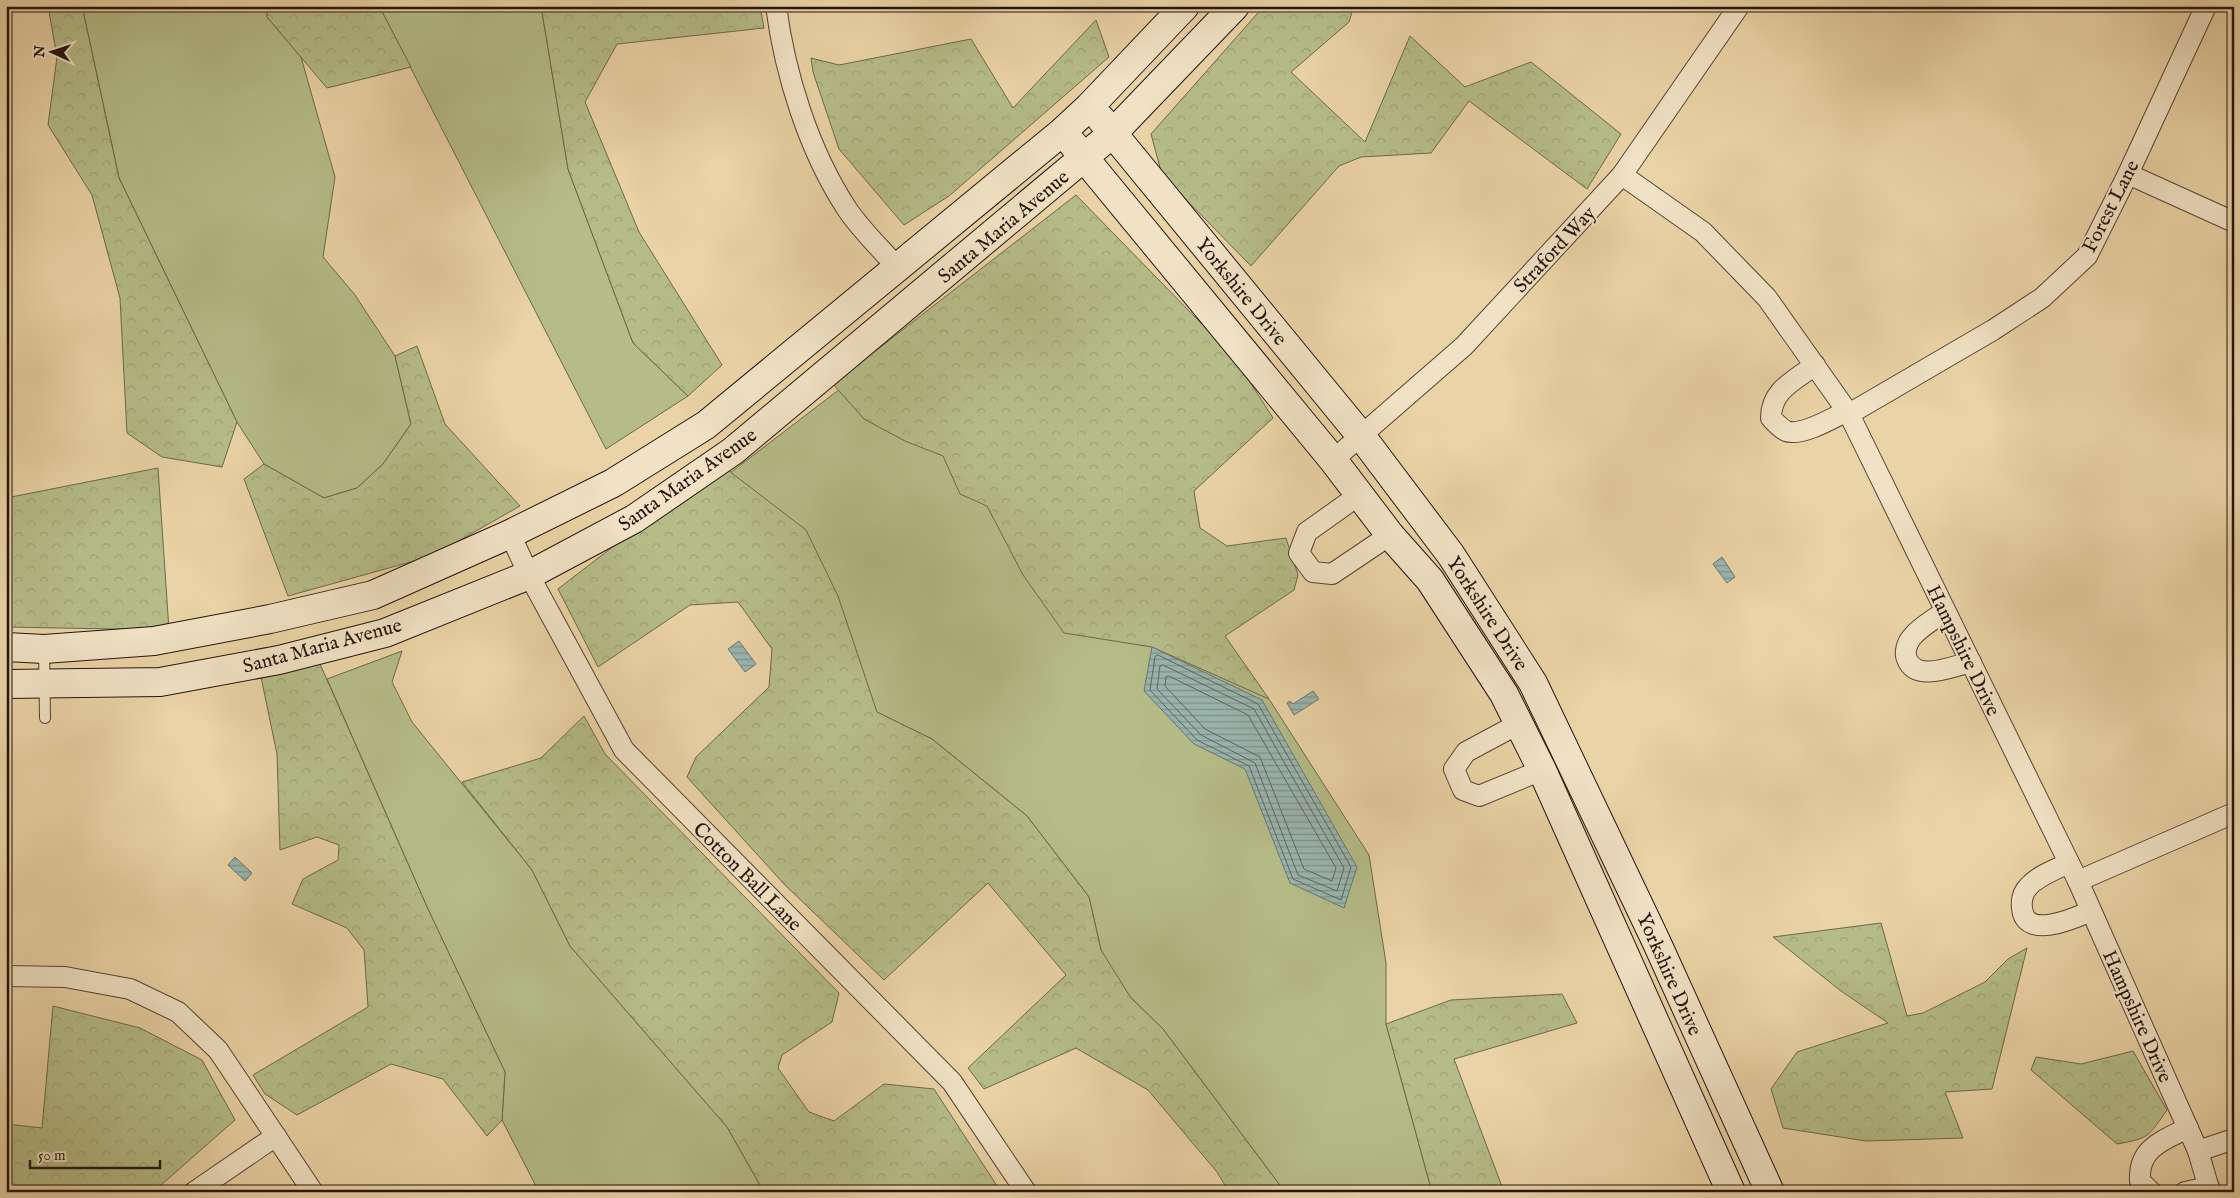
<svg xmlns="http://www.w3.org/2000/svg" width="2240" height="1198" font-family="'IM FELL English',serif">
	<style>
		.green { fill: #b5bc88; stroke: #6c684b }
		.forest { fill: url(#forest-crowns); stroke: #6c684b }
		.water { fill: url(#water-rules); stroke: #6b756f }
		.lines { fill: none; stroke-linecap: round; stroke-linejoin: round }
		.shore { stroke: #5f655f; stroke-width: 1 }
		.lane-casing { stroke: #564434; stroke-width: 12 }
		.street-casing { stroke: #564434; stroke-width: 22 }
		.secondary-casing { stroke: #24140e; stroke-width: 30 }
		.lane { stroke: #f1e2c5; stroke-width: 10 }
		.street { stroke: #f1e2c5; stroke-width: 20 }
		.secondary { stroke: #f1e2c5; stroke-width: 28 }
		.labels { text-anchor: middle; stroke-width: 4; stroke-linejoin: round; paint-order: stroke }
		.street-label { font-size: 20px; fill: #24140e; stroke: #f1e2c5 }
	</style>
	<defs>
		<pattern id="forest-crowns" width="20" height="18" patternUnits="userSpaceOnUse" patternTransform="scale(1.25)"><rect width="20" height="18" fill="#b5bc88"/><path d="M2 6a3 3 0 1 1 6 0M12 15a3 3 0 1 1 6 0" fill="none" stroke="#9ca174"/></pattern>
		<pattern id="water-rules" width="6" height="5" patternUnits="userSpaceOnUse" patternTransform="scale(1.25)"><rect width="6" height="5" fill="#9ab6b0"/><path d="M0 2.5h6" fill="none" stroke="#7d938e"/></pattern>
	</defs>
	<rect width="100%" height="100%" fill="#ead3a6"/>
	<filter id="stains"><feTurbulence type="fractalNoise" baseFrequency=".004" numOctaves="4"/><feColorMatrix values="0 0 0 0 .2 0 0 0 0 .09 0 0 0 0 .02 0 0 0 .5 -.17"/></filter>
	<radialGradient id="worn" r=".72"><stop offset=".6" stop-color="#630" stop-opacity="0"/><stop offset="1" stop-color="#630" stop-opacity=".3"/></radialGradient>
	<g class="green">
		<polygon points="82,6 267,6 267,17 301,57 335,177 323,257 355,295 395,356 411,424 383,464 357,488 324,498 264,464 237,422 119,178"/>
		<polygon points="379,6 541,6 568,169 633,343 688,396 606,449"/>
		<polygon points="861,373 1269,699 1369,855 1386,963 1386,1024 1432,1192 1285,1192 1163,1029 1121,988 1101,950 1089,897 1027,816 932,739 858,703 713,486"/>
		<polygon points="402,651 392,682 412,722 532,870 570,946 727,1127 764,1192 539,1192 502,1120 505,1072 427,907 327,679"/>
	</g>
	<g class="forest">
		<polygon points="48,6 82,6 119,178 237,422 222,467 162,457 127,433 120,298 92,195 48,125 57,57"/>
		<polygon points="267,6 379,6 411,67 327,88 267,17"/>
		<polygon points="541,6 760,6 764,28 617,44 585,102 639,232 722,365 688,396 633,343 568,169"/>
		<polygon points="1264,6 1354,6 1349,22 1291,72 1365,142 1410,36 1465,87 1531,62 1621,134 1587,189 1469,101 1431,153 1361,157 1339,166 1251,266 1162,175 1151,134"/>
		<polygon points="1096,20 1109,57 949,196 904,225 839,149 813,72 811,58 839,65 971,39 1013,108"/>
		<polygon points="1076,195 1234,357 1273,418 1194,491 1200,528 1227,546 1286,538 1298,575 1294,590 1225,636 1269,699 1152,647 1064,633 1023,575 987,506 960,494 943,456 905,441 864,419 833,384"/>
		<polygon points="417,346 445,424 520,506 432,556 288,596 244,479 264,464 324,498 357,488 383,464 411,424 395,356"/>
		<polygon points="720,464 806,530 838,596 877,712 932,739 1027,816 1089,897 1101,950 1131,998 1163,1029 1285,1192 1229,1192 1217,1172 1148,1090 1076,1048 984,1089 968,1068 1066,975 988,883 884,980 784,884 687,777 696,757 769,687 772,649 738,602 690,605 598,667 558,589"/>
		<polygon points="158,468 169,630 6,627 6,498"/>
		<polygon points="320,664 427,907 505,1072 502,1120 487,1136 443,1079 391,1064 297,1115 265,1094 253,1075 368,1007 364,950 347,928 292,904 303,879 338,860 339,845 317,837 280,850 277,754 261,677"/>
		<polygon points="584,716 605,754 839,993 832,1022 782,1055 778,1068 809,1112 834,1121 884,1084 934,1089 1001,1192 764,1192 727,1127 570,946 532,870 462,782 541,758"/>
		<polygon points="1881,923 1907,1016 1923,1013 1985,982 2008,959 2027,948 1992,1089 1945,1092 1963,1138 1866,1141 1783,1128 1771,1089 1797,1052 1888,1023 1841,991 1773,937"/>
		<polygon points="1562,994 1577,1023 1454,1059 1504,1192 1432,1192 1386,1024 1451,1000"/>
		<polygon points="53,1006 140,1028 202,1060 235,1120 153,1192 24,1192 6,1177 6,1124 42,1128"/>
		<path d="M2133,1051L2167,1110C2148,1137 2150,1138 2117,1144L2031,1070L2036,1057L2081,1064Z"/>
	</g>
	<g class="water">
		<polygon points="1722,557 1735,577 1727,583 1713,564"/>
		<polygon points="739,641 756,664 745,672 728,649"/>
		<polygon points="1152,647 1262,700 1357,867 1344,908 1290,883 1245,769 1194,744 1144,691"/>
		<polygon points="1313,691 1319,699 1294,715 1287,703 1290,701 1293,704"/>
		<polygon points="235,857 252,873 245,881 228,865"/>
	</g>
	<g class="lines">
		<g class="shore">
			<polygon points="1158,655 1258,704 1351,867 1341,900 1293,879 1249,766 1197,740 1150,690 1155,657"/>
			<polygon points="1163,665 1254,709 1344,868 1337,891 1298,875 1255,763 1201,735 1157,689 1160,666"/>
			<polygon points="1169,676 1248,715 1336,868 1332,881 1304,869 1260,757 1205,729 1165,686 1166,677"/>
		</g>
		<g class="lane-casing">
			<polyline id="lane" points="44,649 45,718"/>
		</g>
		<g class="street-casing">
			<g id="street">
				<path d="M776,6C785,75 809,151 847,209C861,230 881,249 897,267"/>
				<polyline points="2128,174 2234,222"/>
				<polyline points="1622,175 1703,232 1767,298 1849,414 2078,881 2198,1151 2210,1192"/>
				<path d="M1815,365C1794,381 1771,390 1771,418C1776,423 1780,428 1786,431C1801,437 1833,418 1847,411"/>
				<polyline points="1849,414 1993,330 2042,298 2087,256 2128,174 2206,6"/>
				<polyline points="1333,460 1464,346 1622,175 1739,6"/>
				<polyline points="1359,495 1307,532 1299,553 1313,572 1332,574 1390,535"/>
				<polyline points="510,534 529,575 624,750 952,1082 1026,1192"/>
				<path d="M1945,611C1935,619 1920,627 1912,637C1907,643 1904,652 1907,659C1916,683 1953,666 1971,662"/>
				<polyline points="1520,723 1466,752 1454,769 1463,790 1479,796 1542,770"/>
				<path d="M2069,863C2056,869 2038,876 2029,886C2023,892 2021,900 2022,908C2025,941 2075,918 2091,911"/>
				<polyline points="2078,881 2234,813"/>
				<polyline points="6,976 65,977 130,989 178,1012 218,1050 313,1192"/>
				<polyline points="2198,1151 2234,1139"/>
				<polyline points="194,1192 276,1136"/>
				<path d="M2151,1192L2140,1181C2138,1148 2162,1141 2188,1128"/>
				<polyline points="2185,1192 2209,1187"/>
			</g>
		</g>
		<g class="secondary-casing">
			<g id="secondary">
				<polyline points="1101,119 1362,437 1451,555 1533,683 1656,941 1770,1192"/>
				<polyline points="1072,143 1333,460 1390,535 1430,580 1504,694 1542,770 1731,1192"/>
				<polyline points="6,647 44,649 154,641 270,619 373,595 510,534 613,483 706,425 1062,132 1089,107 1185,6"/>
				<polyline points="6,684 160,682 279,660 385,633 529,575 634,519 733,451 1113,133 1235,6"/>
			</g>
		</g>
		<use href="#lane" class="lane"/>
		<use href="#street" class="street"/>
		<use href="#secondary" class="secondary"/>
	</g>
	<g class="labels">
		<g class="street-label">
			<text transform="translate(2110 206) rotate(-63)" y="7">Forest Lane</text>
			<text transform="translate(1003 226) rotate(-40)" y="7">Santa Maria Avenue</text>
			<text transform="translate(1554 249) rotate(-47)" y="7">Straford Way</text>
			<text transform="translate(1242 291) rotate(51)" y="7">Yorkshire Drive</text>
			<text transform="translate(687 479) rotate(-35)" y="7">Santa Maria Avenue</text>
			<text transform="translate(1488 613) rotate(57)" y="7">Yorkshire Drive</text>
			<text transform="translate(322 645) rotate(-15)" y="7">Santa Maria Avenue</text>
			<text transform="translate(1964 650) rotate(64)" y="7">Hampshire Drive</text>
			<text transform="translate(748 876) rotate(45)" y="7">Cotton Ball Lane</text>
			<text transform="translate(1670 974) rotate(66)" y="7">Yorkshire Drive</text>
			<text transform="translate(2138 1016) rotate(66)" y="7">Hampshire Drive</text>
		</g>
	</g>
	<rect width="2240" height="1198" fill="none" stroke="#ead3a6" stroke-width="25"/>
	<rect x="8" y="8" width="2225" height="1183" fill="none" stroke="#24140e" stroke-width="2.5"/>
	<rect x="12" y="12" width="2215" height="1173" fill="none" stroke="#24140e"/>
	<g transform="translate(52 52) rotate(273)" stroke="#f1e2c5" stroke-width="4" paint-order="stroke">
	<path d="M0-4L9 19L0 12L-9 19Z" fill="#24140e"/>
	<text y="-8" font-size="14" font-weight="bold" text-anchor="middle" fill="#24140e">N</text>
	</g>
	<path d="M30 1160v8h130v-8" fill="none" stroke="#24140e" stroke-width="2.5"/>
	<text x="38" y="1160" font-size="15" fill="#24140e" stroke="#f1e2c5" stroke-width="4" paint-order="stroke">50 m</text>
	<rect width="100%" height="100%" filter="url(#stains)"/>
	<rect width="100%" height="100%" fill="url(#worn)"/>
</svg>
